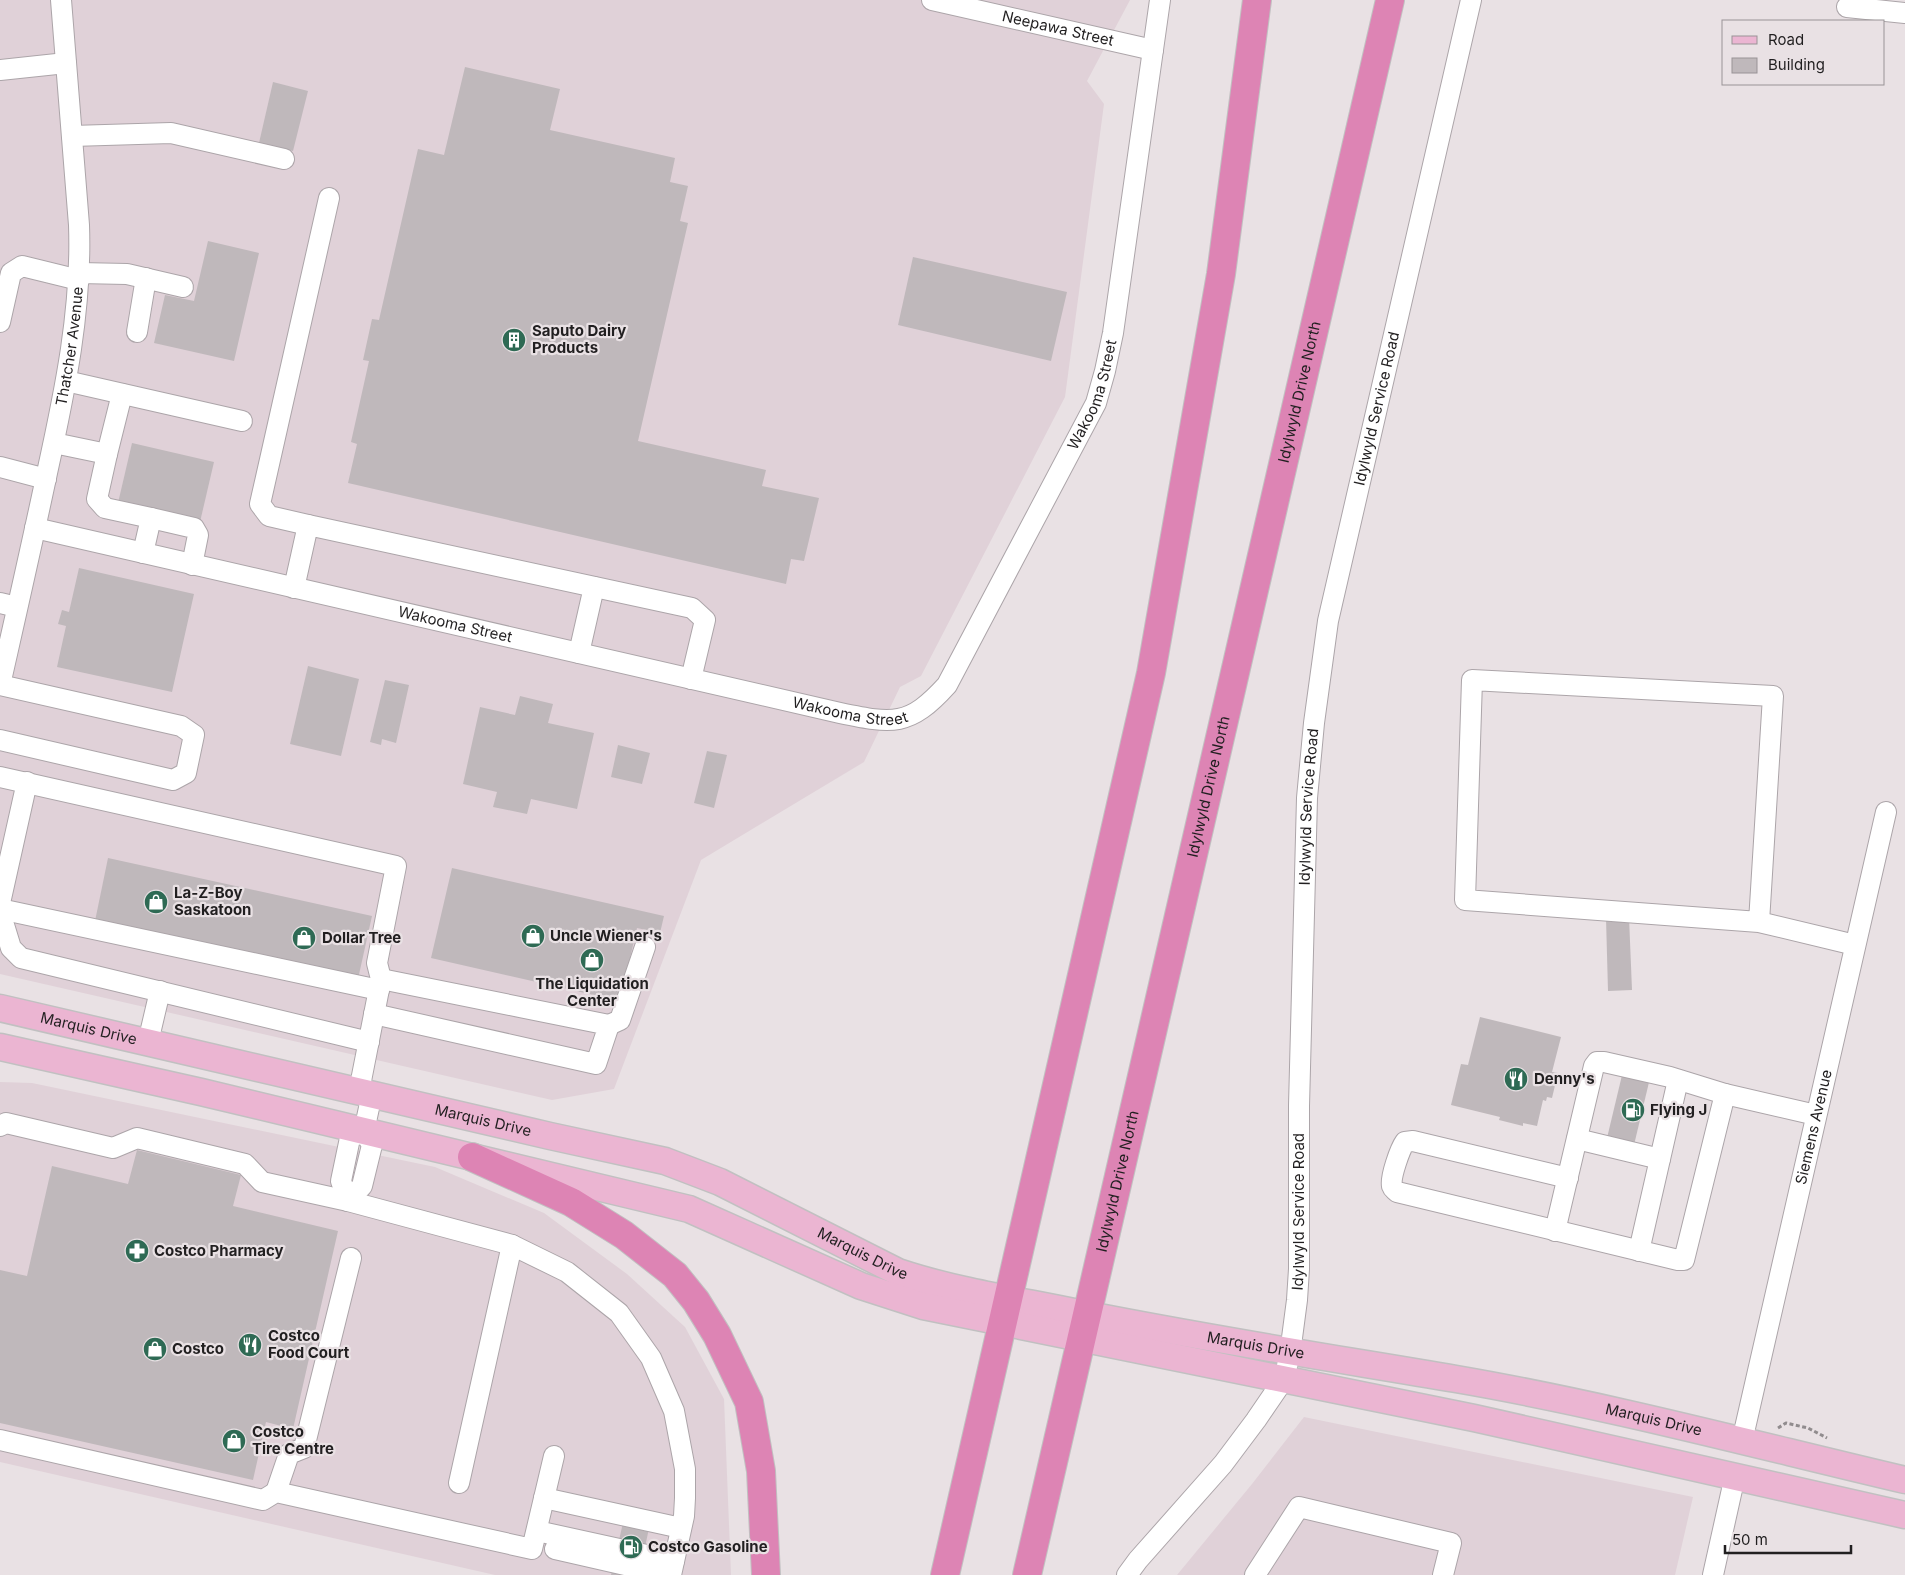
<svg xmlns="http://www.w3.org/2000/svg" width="1905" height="1575" font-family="Inter,sans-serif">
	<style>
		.built { fill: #e0d1d8 }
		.building { fill: #bfb8bb }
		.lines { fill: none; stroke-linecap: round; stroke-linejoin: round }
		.minor-casing { stroke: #aca5a9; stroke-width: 22 }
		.major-casing { stroke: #c1c0c1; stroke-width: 29 }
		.highway-casing { stroke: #c1c0c1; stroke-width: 30 }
		.path { stroke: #918c8e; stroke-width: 3; stroke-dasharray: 4 2.5; stroke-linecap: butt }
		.minor { stroke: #fff; stroke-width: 20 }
		.major { stroke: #ebb5d2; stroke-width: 26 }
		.highway { stroke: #dd84b4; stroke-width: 28 }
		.labels { text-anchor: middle; stroke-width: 4.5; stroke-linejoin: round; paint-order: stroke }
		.street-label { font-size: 15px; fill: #211f20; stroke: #e9e1e4 }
		.poi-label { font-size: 15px; font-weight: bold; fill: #211f20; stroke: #e9e1e4; text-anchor: start }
	</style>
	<rect width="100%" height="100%" fill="#e9e1e4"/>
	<g class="built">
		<polygon points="0,0 1130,0 1087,81 1104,104 1065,397 921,676 900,687 864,762 701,860 614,1089 552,1100 0,974"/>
		<polygon points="0,1082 32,1083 435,1167 544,1213 627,1274 685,1327 724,1399 731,1575 495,1575 0,1462"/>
		<polygon points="1304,1417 1693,1497 1675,1575 1177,1575 1252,1484"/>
	</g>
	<g class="building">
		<polygon points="465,67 560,89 550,130 675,158 670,182 688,186 680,221 688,223 638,441 766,470 762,486 819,498 804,561 791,559 786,584 348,483 357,444 351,442 369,361 363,360 372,319 379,320 418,149 444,155"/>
		<polygon points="273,82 308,91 293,151 259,143"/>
		<polygon points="208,241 259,253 234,361 154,343 165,295 194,301"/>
		<polygon points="913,257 1067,292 1051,361 898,325"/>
		<polygon points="132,443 214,462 200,522 118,503"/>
		<polygon points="79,568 194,594 172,692 57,667 66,626 58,624 62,610 69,612"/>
		<polygon points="308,666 359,679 341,756 290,744"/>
		<polygon points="385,680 409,685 396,743 382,739 381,745 370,742"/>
		<polygon points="520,696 553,704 548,723 594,733 577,809 531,799 527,814 493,807 497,792 463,784 480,707 515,715"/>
		<polygon points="618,745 650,753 642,784 611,777"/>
		<polygon points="707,751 727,755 714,808 694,803"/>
		<polygon points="108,858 372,916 358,979 95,921"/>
		<polygon points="452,868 664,916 660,933 637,928 620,1001 431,958"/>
		<polygon points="1629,917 1632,990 1608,991 1606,918"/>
		<polygon points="1480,1017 1561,1037 1552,1072 1558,1073 1552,1098 1547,1097 1546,1101 1543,1100 1537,1126 1523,1123 1523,1126 1499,1120 1500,1117 1451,1105 1461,1064 1468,1065"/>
		<polygon points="1623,1071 1650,1078 1634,1145 1607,1138"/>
		<polygon points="137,1150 241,1175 233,1206 338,1231 293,1429 266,1422 253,1480 0,1423 0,1270 27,1276 52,1166 128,1184"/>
		<polygon points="625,1514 651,1519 639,1575 611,1575"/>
	</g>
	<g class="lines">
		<g class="minor-casing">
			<g id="minor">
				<path id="s1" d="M932,0L1153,50"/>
				<polyline points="1847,7 1905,13"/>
				<polyline points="0,70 66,63"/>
				<polyline points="72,136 171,133 284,159"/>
				<polyline points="79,273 127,274 183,287"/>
				<polyline points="0,322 11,273 22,266 79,280"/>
				<polyline points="137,332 146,278"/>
				<polyline points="66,381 242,421"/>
				<polyline points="54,443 107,454 97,499 105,508 151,518 143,553"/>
				<polyline points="107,454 122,394"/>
				<polyline points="0,467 46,479"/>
				<polyline points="151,518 194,528 198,535 192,565"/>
				<polyline points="308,525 269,516 260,504 329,198"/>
				<path id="s2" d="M35,528L840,713C893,724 909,727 947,685L1096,403L1105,371L1113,333L1160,0"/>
				<polyline points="294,588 308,525 692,608 705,620 691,679"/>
				<polyline points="0,603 17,607"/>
				<polyline points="579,653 594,587"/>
				<path id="s3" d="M0,685C16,614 32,544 47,473C65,391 82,309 79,225L61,0"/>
				<polyline points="0,740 173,780 186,773 194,735 181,726 0,685"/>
				<polyline points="0,777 396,866 377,963 381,979 359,1091"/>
				<polyline points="0,903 27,782"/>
				<polyline points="0,909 379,990"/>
				<polyline points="0,912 11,948 21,958 369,1042"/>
				<polyline points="1759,922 1465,900 1472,680 1773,696 1759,922 1855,945"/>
				<polyline points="374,1014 596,1064 609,1025 381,979"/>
				<polyline points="609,1025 620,1020 645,947"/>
				<polyline points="148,1042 160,991"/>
				<polyline points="0,1126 6,1123 113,1148 137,1138 245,1164 262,1182 348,1201 512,1245 567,1272 619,1313 651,1358 674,1411 685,1469 685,1498 684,1516 671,1575"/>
				<polyline points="1577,1139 1660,1159"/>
				<path d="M1568,1178L1413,1141L1405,1142C1400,1149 1390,1177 1392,1186C1393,1189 1394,1189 1397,1192L1678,1260H1684L1725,1094L1816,1115"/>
				<polyline points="348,1201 362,1186 372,1145 364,1131 372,1094"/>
				<polyline points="348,1201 341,1181 350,1138 364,1131"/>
				<polyline points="1555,1231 1594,1066 1597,1062 1604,1062 1670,1077 1725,1094"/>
				<polyline points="1639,1251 1678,1080"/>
				<polyline points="0,1440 263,1500 276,1492 532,1549 554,1456"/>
				<path id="s4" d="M1742,1441L1886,812"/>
				<polyline points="459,1483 512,1245"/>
				<polyline points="276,1492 289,1454 304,1448 351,1258"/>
				<polyline points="544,1498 681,1528"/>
				<polyline points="537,1531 674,1561"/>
				<polyline points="555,1549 669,1575"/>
				<path id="s5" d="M1127,1575L1138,1560L1223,1464L1256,1420L1284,1379L1290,1353L1297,1300L1299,1269V1106L1307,798L1314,723L1328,621L1471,0"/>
				<polyline points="1255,1575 1299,1507 1451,1543 1443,1575"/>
				<polyline points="1713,1575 1735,1476"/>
			</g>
		</g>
		<g class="major-casing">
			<g id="major">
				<path id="s6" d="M0,1008L550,1136L665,1161L720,1182L898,1272C952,1290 1009,1299 1064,1310C1195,1337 1326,1357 1456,1379C1607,1405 1756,1445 1905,1480"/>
				<polyline points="0,1047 201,1092 689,1209 861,1286 923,1306 1474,1418 1905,1515"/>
			</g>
		</g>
		<g class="highway-casing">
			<g id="highway">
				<polyline points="472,1157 571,1202 624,1235 675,1275 696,1301 717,1335 749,1402 761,1471 766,1575"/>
				<polyline points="945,1575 1151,673 1221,274 1257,0"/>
				<path id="s7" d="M1027,1575L1390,0"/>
			</g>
		</g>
		<polyline class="path" points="1778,1428 1786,1423 1808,1428 1827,1438"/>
		<use href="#minor" class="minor"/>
		<use href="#major" class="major"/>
		<use href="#highway" class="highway"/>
	</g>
	<defs>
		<g id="building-disc" transform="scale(1.25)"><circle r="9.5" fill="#2e6a54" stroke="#e9e1e4"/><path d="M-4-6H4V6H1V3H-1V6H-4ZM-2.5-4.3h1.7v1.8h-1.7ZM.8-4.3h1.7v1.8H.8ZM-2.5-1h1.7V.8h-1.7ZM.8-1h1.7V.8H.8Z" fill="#fff"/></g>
		<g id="shop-disc" transform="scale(1.25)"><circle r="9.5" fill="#2e6a54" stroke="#e9e1e4"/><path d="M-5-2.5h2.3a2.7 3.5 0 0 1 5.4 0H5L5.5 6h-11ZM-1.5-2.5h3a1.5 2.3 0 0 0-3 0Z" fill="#fff"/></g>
		<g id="restaurant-disc" transform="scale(1.25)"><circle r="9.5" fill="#2e6a54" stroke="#e9e1e4"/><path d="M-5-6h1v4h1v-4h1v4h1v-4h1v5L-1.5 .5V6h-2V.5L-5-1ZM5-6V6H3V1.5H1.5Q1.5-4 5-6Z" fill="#fff"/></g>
		<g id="fuel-disc" transform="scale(1.25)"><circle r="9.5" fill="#2e6a54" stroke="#e9e1e4"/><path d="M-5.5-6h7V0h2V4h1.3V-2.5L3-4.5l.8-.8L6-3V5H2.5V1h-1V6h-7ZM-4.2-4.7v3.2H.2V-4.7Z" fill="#fff"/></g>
		<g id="pharmacy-disc" transform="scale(1.25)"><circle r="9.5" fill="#2e6a54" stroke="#e9e1e4"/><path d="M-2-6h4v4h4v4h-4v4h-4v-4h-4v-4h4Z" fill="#fff"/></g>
	</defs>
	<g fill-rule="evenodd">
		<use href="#building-disc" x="514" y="340"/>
		<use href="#shop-disc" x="156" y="902"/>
		<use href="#shop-disc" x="533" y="936"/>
		<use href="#shop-disc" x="304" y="938"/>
		<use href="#shop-disc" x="592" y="960"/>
		<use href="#restaurant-disc" x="1516" y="1079"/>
		<use href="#fuel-disc" x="1633" y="1110"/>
		<use href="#pharmacy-disc" x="137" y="1251"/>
		<use href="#restaurant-disc" x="250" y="1345"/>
		<use href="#shop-disc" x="155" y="1349"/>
		<use href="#shop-disc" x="234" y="1441"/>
		<use href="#fuel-disc" x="631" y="1547"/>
	</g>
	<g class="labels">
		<g class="street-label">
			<text dy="5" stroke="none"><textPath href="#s1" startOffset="129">Neepawa Street</textPath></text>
			<text dy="5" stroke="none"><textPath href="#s3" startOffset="346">Thatcher Avenue</textPath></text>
			<text dy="5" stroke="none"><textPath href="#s7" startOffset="1214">Idylwyld Drive North</textPath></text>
			<text dy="5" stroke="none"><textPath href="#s2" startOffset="1271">Wakooma Street</textPath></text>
			<text dy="5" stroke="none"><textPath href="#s5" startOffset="1230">Idylwyld Service Road</textPath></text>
			<text dy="5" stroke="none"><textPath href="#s2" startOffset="431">Wakooma Street</textPath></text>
			<text dy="5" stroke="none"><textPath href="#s2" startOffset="836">Wakooma Street</textPath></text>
			<text dy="5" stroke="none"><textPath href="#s7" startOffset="809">Idylwyld Drive North</textPath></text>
			<text dy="5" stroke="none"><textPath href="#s5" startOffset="825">Idylwyld Service Road</textPath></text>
			<text dy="5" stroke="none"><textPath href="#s6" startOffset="91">Marquis Drive</textPath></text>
			<text dy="5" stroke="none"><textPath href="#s6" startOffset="496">Marquis Drive</textPath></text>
			<text dy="5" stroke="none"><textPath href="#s4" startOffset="322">Siemens Avenue</textPath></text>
			<text dy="5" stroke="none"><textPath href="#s7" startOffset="404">Idylwyld Drive North</textPath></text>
			<text dy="5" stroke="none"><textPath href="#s5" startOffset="420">Idylwyld Service Road</textPath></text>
			<text dy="5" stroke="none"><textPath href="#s6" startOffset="901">Marquis Drive</textPath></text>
			<text dy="5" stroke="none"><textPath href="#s6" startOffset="1306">Marquis Drive</textPath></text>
			<text dy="5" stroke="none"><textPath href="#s6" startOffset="1711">Marquis Drive</textPath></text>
		</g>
		<g class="poi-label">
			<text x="532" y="336">Saputo Dairy<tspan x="532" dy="17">Products</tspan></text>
			<text x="174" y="898">La-Z-Boy<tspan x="174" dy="17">Saskatoon</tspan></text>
			<text x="550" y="941">Uncle Wiener's</text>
			<text x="322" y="943">Dollar Tree</text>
			<text x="592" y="989" text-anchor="middle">The Liquidation<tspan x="592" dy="17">Center</tspan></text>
			<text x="1534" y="1084">Denny's</text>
			<text x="1650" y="1115">Flying J</text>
			<text x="154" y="1256">Costco Pharmacy</text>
			<text x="268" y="1341">Costco<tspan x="268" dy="17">Food Court</tspan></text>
			<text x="172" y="1354">Costco</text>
			<text x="252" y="1437">Costco<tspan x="252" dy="17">Tire Centre</tspan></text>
			<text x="648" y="1552">Costco Gasoline</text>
		</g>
	</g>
	<rect x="1722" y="20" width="162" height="65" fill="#e9e1e4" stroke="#999396"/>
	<rect x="1732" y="36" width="25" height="8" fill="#ebb5d2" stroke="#999396"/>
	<text x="1768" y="45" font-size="15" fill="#211f20">Road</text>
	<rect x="1732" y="58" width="25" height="15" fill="#bfb8bb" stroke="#999396"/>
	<text x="1768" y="70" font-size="15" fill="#211f20">Building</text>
	<path d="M1725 1545v8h126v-8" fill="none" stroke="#211f20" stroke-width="2.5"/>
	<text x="1732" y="1545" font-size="15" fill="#211f20" stroke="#e9e1e4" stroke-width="4" paint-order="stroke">50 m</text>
</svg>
